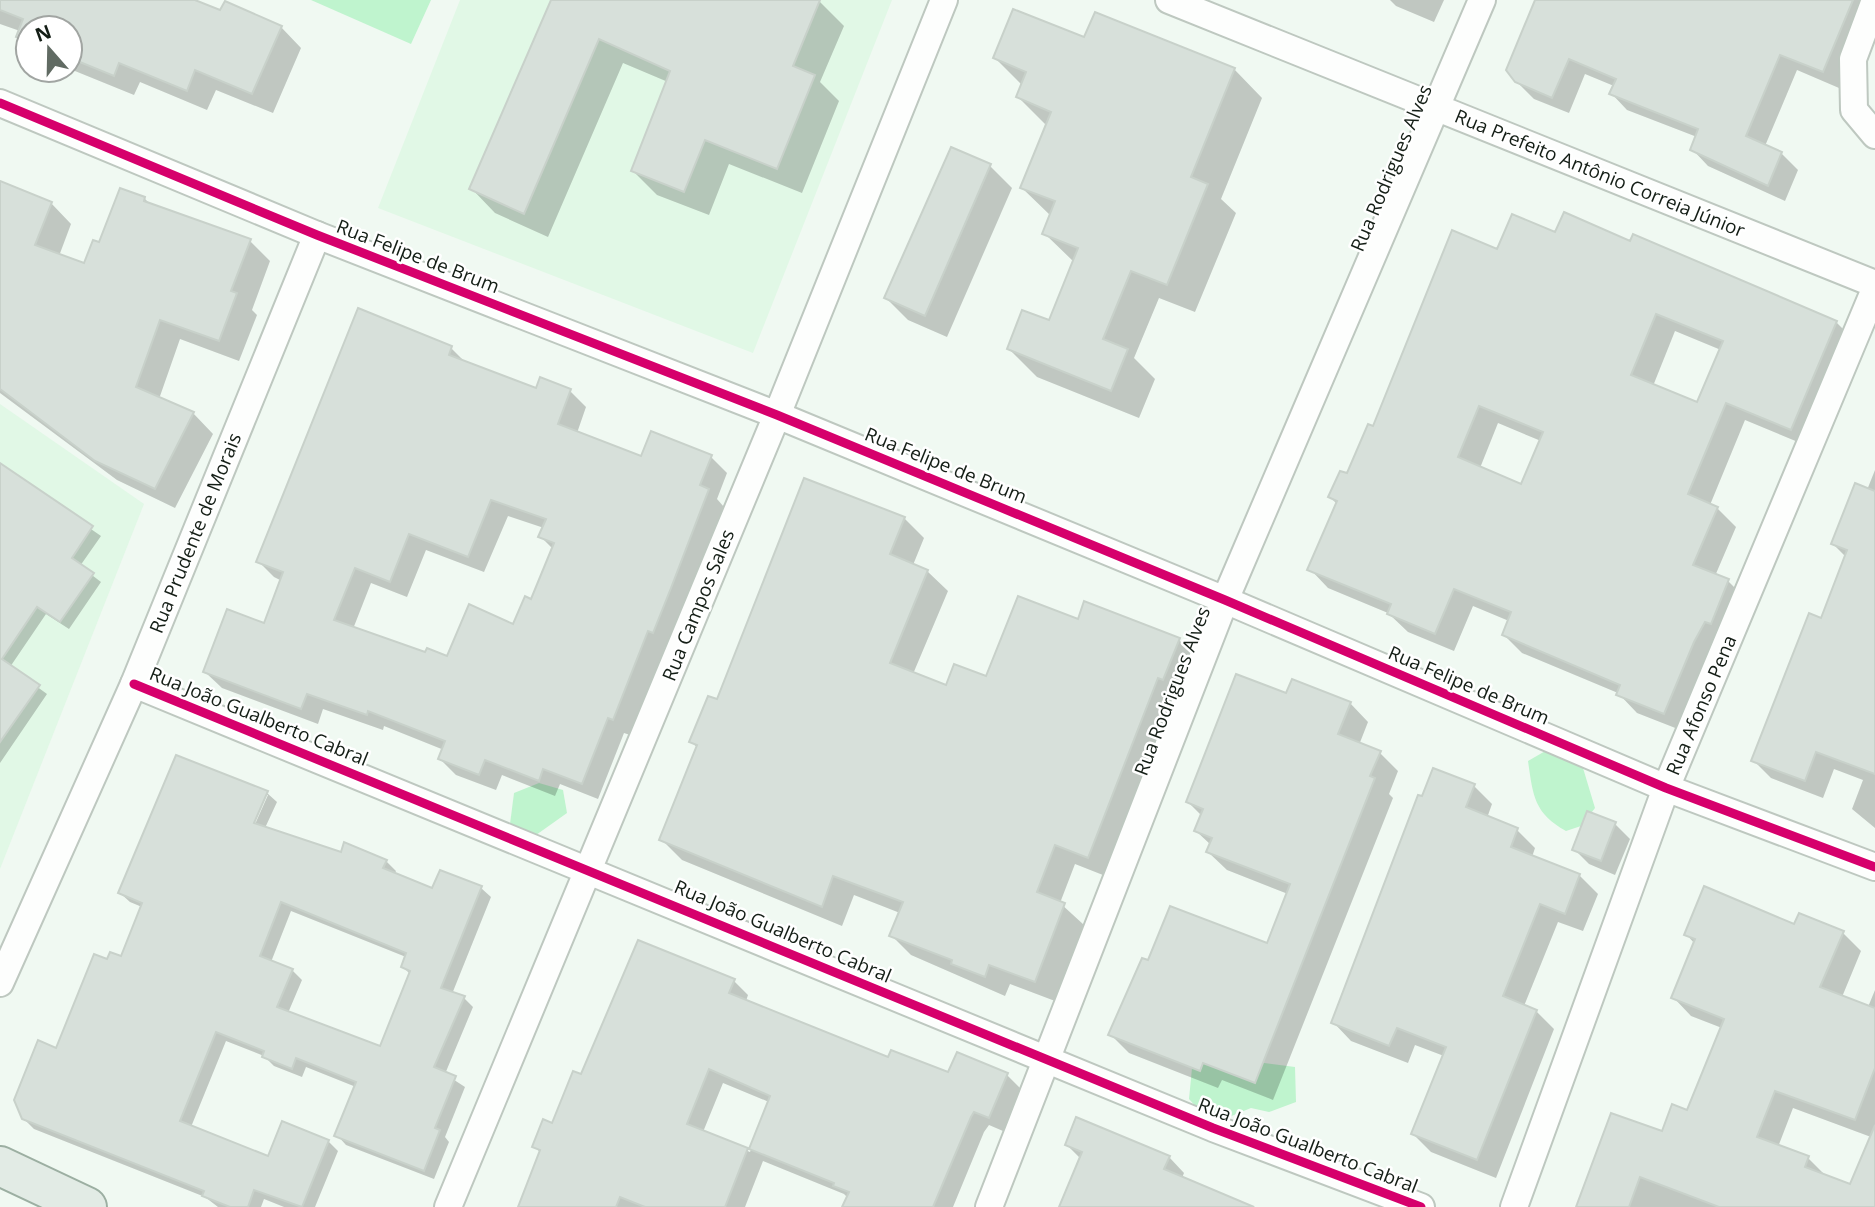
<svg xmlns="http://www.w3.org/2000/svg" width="1875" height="1207" font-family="'Open Sans',sans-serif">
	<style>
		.built { fill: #e1f8e6 }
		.green { fill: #bff4ce }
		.shadow { fill: #0003; fill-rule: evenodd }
		.building { fill: #d7e0da; stroke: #c8d1ca; stroke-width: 2; fill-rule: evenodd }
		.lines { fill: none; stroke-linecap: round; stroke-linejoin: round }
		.street-casing { stroke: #bec8c0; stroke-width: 30 }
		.primary-casing { stroke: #9cafa2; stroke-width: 42 }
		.street { stroke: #fdfefd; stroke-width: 26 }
		.primary { stroke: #e2ebe5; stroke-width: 38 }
		.cycleway-casing { stroke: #fff; stroke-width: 13 }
		.cycleway { stroke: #d6006c; stroke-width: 9 }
		.labels { text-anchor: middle; stroke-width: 5; stroke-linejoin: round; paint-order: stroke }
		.street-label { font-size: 19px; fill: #141e16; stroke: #fff }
	</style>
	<rect width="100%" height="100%" fill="#f0f9f2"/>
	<g class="built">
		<polygon points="460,0 892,0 753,353 378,208"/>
		<polygon points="0,404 144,504 0,869"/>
	</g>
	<g class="green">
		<polygon points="311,0 431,0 411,44"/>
		<path d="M1554,746L1583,768L1595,808L1581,826L1566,831C1534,813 1533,796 1528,761Z"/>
		<polygon points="539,783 563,790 567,813 536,835 510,824 514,793"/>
		<polygon points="1202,1055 1295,1067 1296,1102 1269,1112 1251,1108 1212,1124 1189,1099 1192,1068"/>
	</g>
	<g class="shadow">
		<polygon points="0,0 191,0 221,13 281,27 301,48 273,113 216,90 207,110 140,82 134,95 70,69 70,28 28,28 28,46 18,36 20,31 0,24"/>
		<polygon points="553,0 819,1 844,26 820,82 839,101 802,193 729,164 709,215 657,195 633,171 668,82 623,63 548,237 495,213 471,188"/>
		<polygon points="1390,0 1444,0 1434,22 1396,6"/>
		<polygon points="1535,0 1875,0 1875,4 1839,88 1797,70 1765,146 1781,153 1798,170 1785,201 1708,166 1692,149 1697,137 1627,110 1611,93 1614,86 1585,74 1569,113 1534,99 1516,81"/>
		<polygon points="1085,39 1234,69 1262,98 1221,199 1236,213 1195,312 1159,298 1134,358 1155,379 1139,418 1037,377 1009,349 1050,322 1074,262 1044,233 1051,216 1022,188 1046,125 1018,97 1022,85 995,58"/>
		<polygon points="990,166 1012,188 947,337 908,320 886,298"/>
		<polygon points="0,183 51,203 71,224 59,256 85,266 100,245 144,198 151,205 250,241 270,261 252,310 257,315 239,361 180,339 159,399 193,413 213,434 175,508 117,480 0,393"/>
		<path d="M1556,234L1631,243L1836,322L1855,341L1810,447L1745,420L1710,505L1717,508L1736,527L1715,576L1728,581L1747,600L1683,731L1637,713L1618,693L1522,653L1504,635L1509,621L1473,606L1454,651L1408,632L1388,613L1328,588L1310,569L1337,504L1330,497L1348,476L1374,429L1498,252ZM1675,331L1721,350L1698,405L1653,386ZM1498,423L1541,441L1522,486L1480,468Z"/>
		<path d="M451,348L467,364L537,390L570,391L586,407L577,433L642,459L711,457L727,473L717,499L724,507L687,605L670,649L665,647L630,735L624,733L598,799L560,784L555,796L502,775L496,790L456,775L440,759L444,750L384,726L383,730L323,709L318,724L222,688L205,672L265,625L282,581L274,577L258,561ZM508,516L544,528L541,537L553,549L532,601L514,627L448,658L426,654L353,629L371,583L407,597L426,550L484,572Z"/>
		<polygon points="0,466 101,536 80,566 101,582 69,629 46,614 10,667 47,694 0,763"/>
		<polygon points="1875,470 1875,828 1852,809 1863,780 1834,769 1823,798 1771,778 1753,760 1822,620 1846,557 1833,544 1867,490"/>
		<polygon points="904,518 924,538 913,565 927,571 948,591 913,674 947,687 987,678 1079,621 1179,640 1199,660 1108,877 1075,864 1060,903 1084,925 1055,1001 1010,984 1005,996 911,955 891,935 900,913 854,895 842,926 682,860 662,840 698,748 691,742 718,701"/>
		<polygon points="1287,695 1350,703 1368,722 1359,745 1380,753 1398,771 1389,794 1393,798 1273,1100 1222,1080 1218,1088 1129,1053 1110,1034 1149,963 1268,946 1288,894 1227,870 1208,852 1211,845 1196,831 1202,816 1188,802"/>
		<polygon points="1474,786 1492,804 1487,818 1517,830 1535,848 1532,857 1579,875 1598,894 1583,931 1558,922 1524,1006 1536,1011 1554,1029 1496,1178 1431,1152 1413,1134 1444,1056 1415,1045 1408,1063 1351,1041 1333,1022"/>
		<path d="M267,793L277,802L265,828L342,854L386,861L396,871L394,875L433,890L481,888L491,897L452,994L464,998L473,1007L445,1074L465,1087L445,1137L449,1142L434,1179L346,1145L337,1135L356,1087L306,1067L302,1077L274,1066L264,1056L226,1041L191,1127L269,1158L328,1141L338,1151L315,1207H284L264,1199L261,1207H218L205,1197L34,1129L23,1118L57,1050L108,962L122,958L142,907L130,902L120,893ZM264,795H268L252,831L249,830ZM291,911L406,957L403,967L411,975L381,1048L288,1013L302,980L292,970L271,962Z"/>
		<polygon points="1615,824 1630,839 1615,875 1589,864 1574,849"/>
		<path d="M1795,926L1843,933L1861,951L1842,997L1868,1007L1875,990V1207H1578L1688,1112L1722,1028L1691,1016L1673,997L1695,944L1686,934ZM1793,1108L1871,1137L1851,1186L1827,1177L1808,1158L1778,1147Z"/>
		<path d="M734,981L748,995L746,1001L889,1060L949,1074L1007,1075L1021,1089L1003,1131L989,1125L984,1132L953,1207H844L848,1198L844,1194L763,1161L745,1207H520L541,1153L534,1146L553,1125L582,1076ZM723,1083L769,1102L750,1152L703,1132Z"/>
		<polygon points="1067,1145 1169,1157 1184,1173 1182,1178 1255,1207 1061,1207 1081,1159"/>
	</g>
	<g class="building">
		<polygon points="0,0 195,0 220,10 225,1 282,26 252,94 195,70 187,91 119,63 114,76 70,58 70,28 28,28 28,41 16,37 23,19 0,10"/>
		<polygon points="551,0 820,0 793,66 815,75 777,169 705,140 684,192 631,171 670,71 599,39 524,214 469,189"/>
		<polygon points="1535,0 1853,0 1823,72 1780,55 1746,136 1782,152 1768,186 1690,150 1698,129 1609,94 1616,79 1569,59 1552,98 1515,82 1506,70"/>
		<polygon points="1013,9 1084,37 1095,12 1235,68 1191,177 1208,184 1167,285 1131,271 1103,339 1128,349 1111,391 1007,349 1022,310 1049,320 1078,248 1042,234 1055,201 1020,188 1051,112 1016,97 1026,72 993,58"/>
		<polygon points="951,147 991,164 925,316 884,298"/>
		<polygon points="0,181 52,202 35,245 84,263 93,240 99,242 120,188 145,197 144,201 251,239 231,291 237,293 219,341 160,320 136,387 194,412 155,489 95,461 0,389"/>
		<path d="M1564,212L1630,241L1633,234L1837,321L1791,430L1726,403L1688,494L1718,507L1693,565L1729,579L1711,624L1705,622L1694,642L1664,714L1616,695L1620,685L1502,635L1511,612L1454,589L1435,634L1387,614L1391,604L1307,570L1337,501L1328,497L1340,471L1347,473L1368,424L1373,426L1452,230L1497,249L1512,214L1555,232ZM1656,314L1723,341L1697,402L1631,375ZM1479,406L1543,432L1521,484L1458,457Z"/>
		<path d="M358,308L452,346L449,355L536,388L540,377L571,389L558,424L641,456L651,431L712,455L700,485L709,489L671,588L653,633L648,631L613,720L608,718L582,784L543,769L539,781L485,760L479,775L438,759L445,741L368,711L367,715L307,694L301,709L203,672L227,609L264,623L283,572L256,562ZM491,500L546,519L538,537L554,543L531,599L525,596L513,624L469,604L447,656L427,648L425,652L334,620L355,568L390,582L409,534L468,557Z"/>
		<polygon points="0,463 93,526 72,558 94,573 60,622 37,607 2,659 40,685 0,742"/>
		<polygon points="804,478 905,517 890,554 928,570 890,663 946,685 954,664 986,676 1018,596 1078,619 1084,601 1180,638 1163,680 1158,678 1088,858 1055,845 1037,892 1065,903 1035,982 989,965 985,977 951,964 952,960 889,936 903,902 865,888 833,876 822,907 659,840 697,745 689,742 708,696 717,699"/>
		<polygon points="1855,483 1875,491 1875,774 1816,752 1805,781 1751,761 1809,613 1821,618 1847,550 1831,544"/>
		<polygon points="1236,674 1286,693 1292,679 1351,702 1338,734 1381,751 1370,776 1375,778 1255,1083 1203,1063 1200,1071 1108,1035 1142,958 1148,960 1170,906 1267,943 1290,884 1206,852 1212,838 1194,831 1203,809 1186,802"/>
		<path d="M176,755L268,791L254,823L341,852L344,842L387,860L383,868L432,888L440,870L482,886L441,988L465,996L434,1067L456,1076L435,1128L440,1130L424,1171L334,1136L356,1082L296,1058L292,1069L262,1057L264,1051L216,1032L180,1121L268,1156L282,1121L329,1140L302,1207L254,1190L248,1207H230L202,1196L204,1191L22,1119L14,1100L38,1040L56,1048L94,954L107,959L110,952L121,956L142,903L118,893ZM281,902L406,953L401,967L410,971L380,1046L277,1007L293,969L260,956Z"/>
		<polygon points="1433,768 1475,784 1466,807 1518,828 1511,847 1580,874 1565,914 1540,904 1503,996 1537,1010 1477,1160 1411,1134 1446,1047 1397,1028 1389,1046 1331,1023 1418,795 1422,796"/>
		<polygon points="1587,811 1616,822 1601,861 1572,850"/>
		<polygon points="1704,886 1794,924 1799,913 1844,931 1820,987 1875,1008 1875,1068 1855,1120 1775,1091 1757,1137 1809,1156 1805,1167 1850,1184 1875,1125 1875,1207 1719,1207 1640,1177 1629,1207 1576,1207 1611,1113 1662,1131 1672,1104 1687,1110 1724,1019 1671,998 1695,939 1684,935"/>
		<polygon points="638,940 735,979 729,993 888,1057 891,1050 948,1072 957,1052 1008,1073 989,1118 974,1112 971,1117 933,1207 842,1207 849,1192 833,1186 834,1183 749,1149 770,1096 709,1069 687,1124 748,1148 725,1207 645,1207 620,1197 616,1207 518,1207 540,1150 532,1147 543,1119 552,1123 573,1071 581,1074"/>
		<polygon points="1076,1117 1170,1156 1164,1169 1254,1207 1059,1207 1082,1152 1065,1145"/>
	</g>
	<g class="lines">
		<g class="street-casing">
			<g id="street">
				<polyline points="1169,0 1875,284"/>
				<polyline points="1875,0 1853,59 1854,110 1875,135"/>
				<polyline points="0,103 317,235 777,415 1225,600 1666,788 1875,867"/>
				<polyline points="134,684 1213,1128 1421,1207"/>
				<polyline points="0,983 134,684 317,235"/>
				<polyline points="448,1207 777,415 944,0"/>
				<polyline points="989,1207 1225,600 1482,0"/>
				<polyline points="1514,1207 1666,788 1875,289"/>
			</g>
		</g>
		<g class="primary-casing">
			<polyline id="primary" points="0,1166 87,1207"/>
		</g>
		<use href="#street" class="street"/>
		<use href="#primary" class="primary"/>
		<g class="cycleway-casing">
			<g id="cycleway">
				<polyline points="0,103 317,235 777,415 1225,600 1666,788 1875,867"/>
				<polyline points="134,684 1213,1128 1421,1207"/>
			</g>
		</g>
		<use href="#cycleway" class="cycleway"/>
	</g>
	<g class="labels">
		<g class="street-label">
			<text transform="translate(1391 168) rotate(-67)" y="7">Rua Rodrigues Alves</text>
			<text transform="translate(1600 173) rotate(22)" y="7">Rua Prefeito Antônio Correia Júnior</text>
			<text transform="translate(418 256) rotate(21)" y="7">Rua Felipe de Brum</text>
			<text transform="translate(946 465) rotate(22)" y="7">Rua Felipe de Brum</text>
			<text transform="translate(195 533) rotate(-68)" y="7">Rua Prudente de Morais</text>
			<text transform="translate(698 605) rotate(-68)" y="7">Rua Campos Sales</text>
			<text transform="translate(1469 685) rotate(23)" y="7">Rua Felipe de Brum</text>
			<text transform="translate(1172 691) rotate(-69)" y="7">Rua Rodrigues Alves</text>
			<text transform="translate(1701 705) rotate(-67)" y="7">Rua Afonso Pena</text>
			<text transform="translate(259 716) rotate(22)" y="7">Rua João Gualberto Cabral</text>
			<text transform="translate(783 931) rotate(23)" y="7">Rua João Gualberto Cabral</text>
			<text transform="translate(1308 1145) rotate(21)" y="7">Rua João Gualberto Cabral</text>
		</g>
	</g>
	<g transform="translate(49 49) rotate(340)"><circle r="33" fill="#ffffff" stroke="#a1a5a2" stroke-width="2"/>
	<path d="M0-5L12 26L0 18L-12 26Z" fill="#616b63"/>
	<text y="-10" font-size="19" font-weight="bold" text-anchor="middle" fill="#141e16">N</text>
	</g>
</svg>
